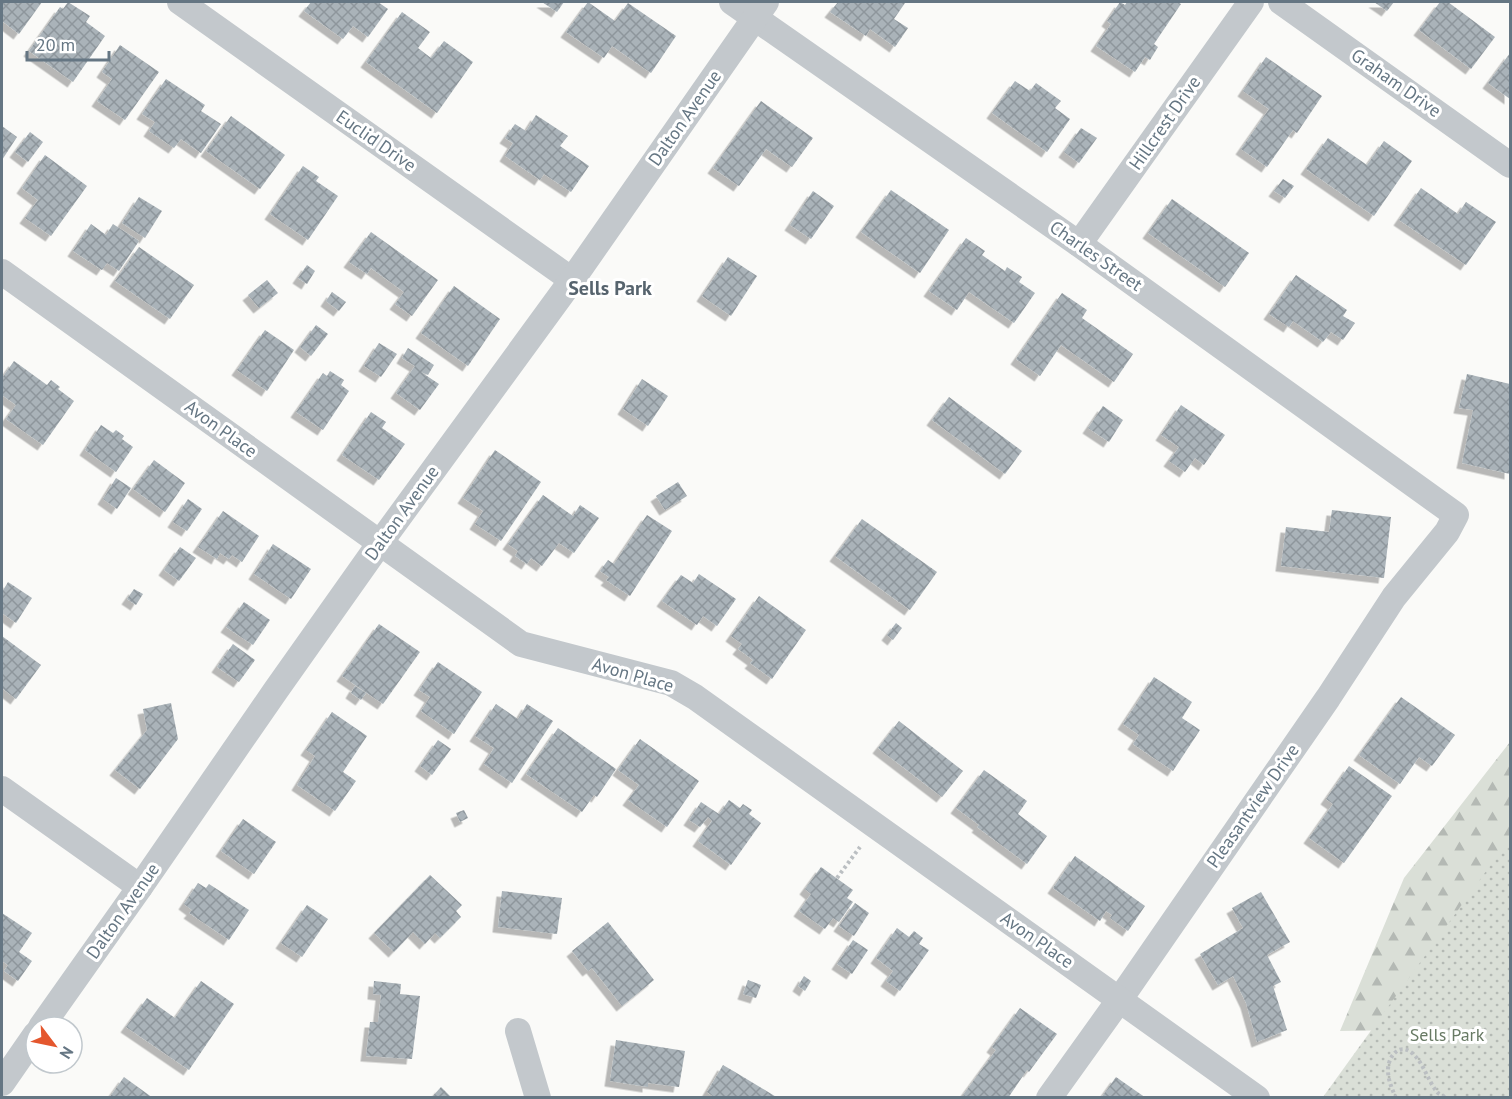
<svg xmlns="http://www.w3.org/2000/svg" width="1512" height="1099" font-family="'PT Sans',sans-serif">
	<style>
		.forest { fill: url(#forest-firs) }
		.park { fill: url(#park-dots) }
		.building { fill: url(#building-cross-hatch); filter: url(#shadow) }
		.lines { fill: none; stroke-linecap: round; stroke-linejoin: round }
		.path { stroke: #bbbfc2; stroke-width: 4; stroke-dasharray: 3 3; stroke-linecap: butt }
		.minor { stroke: #c3c8cc; stroke-width: 26 }
		.labels { text-anchor: middle; stroke-width: 6; stroke-linejoin: round; paint-order: stroke }
		.street-label { font-size: 18px; fill: #657683; stroke: #fff }
		.park-label { font-size: 18px; fill: #687a64; stroke: #fff }
		.neighbourhood-label { font-size: 20px; font-weight: bold; fill: #57646e; stroke: #fff }
	</style>
	<defs>
		<pattern id="forest-firs" width="22" height="20" patternUnits="userSpaceOnUse" patternTransform="scale(1.5)"><rect width="22" height="20" fill="#dadfd7"/><path d="M5 1l3.5 6h-7zM16 11l3.5 6h-7z" fill="#b4b9b4"/></pattern>
		<pattern id="park-dots" width="8" height="8" patternUnits="userSpaceOnUse" patternTransform="scale(1.5)"><rect width="8" height="8" fill="#dadfd7"/><path d="M2 2h.1M6 6h.1" fill="none" stroke="#b4b9b4" stroke-width="1.8" stroke-linecap="round"/></pattern>
		<pattern id="building-cross-hatch" width="8" height="8" patternUnits="userSpaceOnUse" patternTransform="scale(1.5)"><rect width="8" height="8" fill="#aab3b9"/><path d="M0 0l8 8M0 8l8-8" fill="none" stroke="#8e969c"/></pattern>
		<filter id="shadow"><feDropShadow dx="-5.5" dy="5.5" stdDeviation="0" flood-color="#0004"/></filter>
	</defs>
	<rect width="100%" height="100%" fill="#fafaf8"/>
	<polygon class="forest" points="1510,742 1510,1047 1470,1029 1340,1031 1404,878"/>
	<polygon class="park" points="1510,838 1510,1097 1323,1097"/>
	<g class="building">
		<polygon points="2,2 42,2 19,34 2,21"/>
		<polygon points="68,2 90,16 86,22 105,36 73,82 29,51 60,7 63,9"/>
		<polygon points="311,2 378,2 388,9 368,37 353,26 343,39 304,11"/>
		<polygon points="542,2 564,2 557,12"/>
		<polygon points="588,2 615,21 628,3 676,36 651,73 612,46 604,58 566,32"/>
		<polygon points="838,2 903,2 905,3 894,19 908,28 895,47 870,29 866,36 830,12"/>
		<polygon points="1120,2 1125,5 1127,2 1177,2 1181,4 1154,44 1158,47 1150,60 1145,57 1135,72 1096,46 1111,24 1107,21"/>
		<polygon points="1374,2 1394,2 1387,11"/>
		<polygon points="1440,2 1448,2 1495,37 1471,69 1419,30"/>
		<polygon points="402,12 430,32 418,48 431,58 444,41 473,62 437,113 366,62"/>
		<polygon points="120,45 159,72 125,120 97,101 112,79 102,72"/>
		<polygon points="1510,53 1510,99 1488,83"/>
		<polygon points="1266,57 1322,96 1297,133 1293,130 1267,167 1241,149 1269,109 1243,91"/>
		<polygon points="166,79 205,105 201,111 221,124 201,153 181,139 174,148 149,131 155,122 142,114"/>
		<polygon points="1015,81 1030,91 1036,83 1061,101 1055,108 1070,119 1047,152 992,113"/>
		<polygon points="761,101 813,138 792,167 766,149 739,186 713,168"/>
		<polygon points="536,115 568,136 560,146 589,166 571,192 544,174 540,180 505,156 513,143 505,138 515,124 526,131"/>
		<polygon points="231,116 285,155 260,189 206,151"/>
		<polygon points="2,126 17,137 2,160"/>
		<polygon points="1081,128 1097,138 1079,163 1064,152"/>
		<polygon points="30,132 43,142 28,162 15,152"/>
		<polygon points="1328,138 1367,165 1384,141 1412,161 1374,216 1306,169"/>
		<polygon points="45,155 87,186 51,236 25,218 38,200 22,188"/>
		<polygon points="303,166 319,177 316,181 338,196 308,240 270,214"/>
		<polygon points="1283,179 1294,186 1285,198 1274,191"/>
		<polygon points="1421,188 1458,214 1466,202 1496,222 1466,265 1399,220"/>
		<polygon points="891,190 949,230 920,273 861,232"/>
		<polygon points="813,191 834,206 811,239 790,225"/>
		<polygon points="139,197 162,211 145,238 122,223"/>
		<polygon points="1172,199 1249,253 1225,287 1148,233"/>
		<polygon points="91,224 106,235 113,224 139,241 119,271 107,263 102,270 73,251"/>
		<polygon points="371,232 438,280 412,316 395,304 404,292 371,268 367,274 349,262"/>
		<polygon points="966,238 985,251 982,255 1005,271 1007,267 1022,277 1019,282 1035,293 1014,323 969,292 957,310 929,291"/>
		<polygon points="139,247 194,285 170,319 115,281"/>
		<polygon points="728,257 757,276 731,316 702,296"/>
		<polygon points="307,265 315,271 307,284 298,278"/>
		<polygon points="1296,275 1347,310 1343,316 1355,323 1343,340 1331,332 1323,342 1293,321 1289,327 1269,314"/>
		<polygon points="267,280 278,293 259,308 248,295"/>
		<polygon points="454,286 500,319 468,366 421,333"/>
		<polygon points="332,292 346,302 339,311 326,301"/>
		<polygon points="1062,293 1087,310 1082,318 1133,354 1114,382 1061,345 1040,376 1016,359"/>
		<polygon points="316,325 328,334 311,356 300,347"/>
		<polygon points="265,330 294,350 267,391 237,370"/>
		<polygon points="379,343 397,354 381,377 364,366"/>
		<polygon points="408,348 434,365 428,375 421,372 439,384 420,410 396,393 415,366 402,358"/>
		<polygon points="14,361 47,385 51,380 60,387 58,389 74,401 43,445 6,419 16,405 2,395 2,378"/>
		<polygon points="330,371 344,380 341,385 349,391 323,430 296,412 323,373 327,376"/>
		<polygon points="1467,374 1510,384 1510,474 1462,463 1473,410 1459,408"/>
		<polygon points="642,379 668,396 648,426 623,409"/>
		<polygon points="949,397 1022,451 1005,474 932,420"/>
		<polygon points="1181,405 1225,435 1204,465 1195,458 1185,472 1169,461 1179,447 1161,435"/>
		<polygon points="1103,406 1123,420 1109,442 1088,428"/>
		<polygon points="371,412 386,422 382,428 405,444 379,480 342,455"/>
		<polygon points="101,425 113,433 116,430 124,436 122,439 133,447 116,472 85,450"/>
		<polygon points="495,450 541,482 501,541 475,524 483,511 463,498"/>
		<polygon points="154,460 185,483 165,512 133,489"/>
		<polygon points="116,478 131,488 117,509 103,499"/>
		<polygon points="678,482 687,496 665,510 656,496"/>
		<polygon points="543,495 573,516 580,505 599,518 574,553 559,543 542,566 531,558 527,564 515,556 518,551 508,544"/>
		<polygon points="188,499 202,509 187,531 173,522"/>
		<polygon points="1332,510 1391,517 1384,578 1281,566 1286,527 1329,532"/>
		<polygon points="223,511 259,536 242,562 232,555 229,559 220,553 217,559 198,547"/>
		<polygon points="647,515 672,531 630,596 606,580 609,577 600,571 608,560 614,564"/>
		<polygon points="862,519 937,572 910,610 835,556"/>
		<polygon points="273,544 311,569 291,599 254,574"/>
		<polygon points="180,547 196,558 179,581 164,570"/>
		<polygon points="699,574 736,599 717,626 703,616 697,625 662,601 681,575 693,583"/>
		<polygon points="8,582 32,598 16,623 2,613 2,592"/>
		<polygon points="134,589 143,594 136,605 127,599"/>
		<polygon points="759,596 806,630 772,679 750,663 753,660 738,649 742,644 731,636"/>
		<polygon points="244,602 270,620 253,645 226,627"/>
		<polygon points="896,623 902,628 893,640 887,635"/>
		<polygon points="379,624 420,652 383,704 342,676"/>
		<polygon points="2,636 41,665 16,699 2,688"/>
		<polygon points="233,644 255,660 239,682 217,667"/>
		<polygon points="438,662 482,692 454,734 421,711 430,697 419,690"/>
		<polygon points="1154,677 1192,702 1182,718 1200,730 1173,771 1133,744 1139,735 1123,724"/>
		<polygon points="355,686 366,693 361,700 351,693"/>
		<polygon points="1401,697 1455,735 1432,766 1419,757 1400,784 1359,755"/>
		<polygon points="171,703 178,739 140,789 115,770 147,730 143,709"/>
		<polygon points="496,704 518,719 527,704 553,721 512,783 484,764 494,748 475,736"/>
		<polygon points="332,712 367,736 343,772 356,781 335,811 297,785 315,756 306,750"/>
		<polygon points="899,721 963,771 942,797 878,748"/>
		<polygon points="558,728 616,769 597,797 594,795 582,812 526,774"/>
		<polygon points="640,739 699,781 667,827 628,800 639,785 618,770"/>
		<polygon points="438,740 451,749 432,775 420,766"/>
		<polygon points="1349,766 1392,796 1344,863 1309,838 1333,804 1326,799"/>
		<polygon points="984,770 1027,801 1018,814 1047,836 1027,864 977,827 979,825 956,808"/>
		<polygon points="729,800 740,808 743,804 752,810 749,814 761,823 731,865 698,841 712,821 708,817 700,827 689,820 701,802 719,814"/>
		<polygon points="464,810 468,818 460,822 456,813"/>
		<polygon points="243,819 276,842 254,874 221,851"/>
		<polygon points="1075,856 1145,906 1128,931 1110,918 1112,915 1106,911 1100,921 1053,888"/>
		<polygon points="821,867 853,890 847,898 853,902 839,922 833,918 825,929 799,911 811,894 805,889"/>
		<polygon points="430,875 462,905 456,911 461,917 440,938 435,933 425,944 413,932 394,952 374,933"/>
		<polygon points="198,883 206,888 209,884 249,910 229,940 189,913 192,910 184,904"/>
		<polygon points="502,891 562,898 557,934 498,927"/>
		<polygon points="1261,892 1290,942 1267,955 1281,982 1273,986 1287,1030 1257,1042 1246,1003 1233,976 1218,985 1200,954 1243,928 1232,908"/>
		<polygon points="855,903 869,913 854,936 839,926"/>
		<polygon points="307,905 328,919 302,957 281,943"/>
		<polygon points="2,913 32,933 19,952 32,961 18,981 4,971 8,965 2,961"/>
		<polygon points="608,922 654,980 622,1006 592,968 588,971 572,951"/>
		<polygon points="897,928 909,937 914,931 923,938 919,944 929,950 900,991 886,981 893,971 876,958"/>
		<polygon points="853,940 868,950 852,974 837,964"/>
		<polygon points="804,976 811,981 805,991 798,986"/>
		<polygon points="748,980 761,985 756,998 743,994"/>
		<polygon points="201,981 234,1004 189,1070 126,1027 147,998 175,1018"/>
		<polygon points="374,981 401,984 400,994 420,996 412,1059 366,1056 370,1022 378,1022 381,995 373,994"/>
		<polygon points="1020,1008 1057,1034 1029,1072 1027,1070 1008,1098 966,1098 963,1095 996,1050 992,1047"/>
		<polygon points="616,1040 685,1051 679,1087 648,1083 648,1087 610,1081"/>
		<polygon points="723,1065 735,1072 778,1098 715,1098 707,1092"/>
		<polygon points="124,1077 153,1098 109,1098"/>
		<polygon points="1116,1077 1146,1098 1101,1098"/>
		<polygon points="441,1087 452,1098 431,1098"/>
	</g>
	<g class="lines">
		<g class="path">
			<polyline points="837,878 860,847"/>
			<path d="M1396,1098C1392,1089 1388,1080 1388,1070C1388,1057 1399,1042 1412,1053C1424,1063 1428,1082 1438,1093C1439,1094 1445,1097 1446,1098"/>
		</g>
		<g class="minor">
			<polyline points="180,2 572,280"/>
			<polyline points="732,2 1079,244 1456,515 1447,532 1394,597 1328,698 1120,999 1049,1098"/>
			<polyline points="1281,2 1510,165"/>
			<polyline points="1079,244 1251,2"/>
			<polyline points="2,272 521,644 671,683 695,697 1257,1098"/>
			<polyline points="2,789 140,887"/>
			<polyline points="41,1027 140,887 276,690 380,543 572,280 766,2"/>
			<polyline points="518,1031 538,1098"/>
			<polyline points="2,1083 36,1034"/>
		</g>
	</g>
	<g class="labels">
		<g class="street-label">
			<text transform="translate(1396 83) rotate(35)" y="6">Graham Drive</text>
			<text transform="translate(685 118) rotate(-55)" y="6">Dalton Avenue</text>
			<text transform="translate(1165 123) rotate(-55)" y="6">Hillcrest Drive</text>
			<text transform="translate(376 141) rotate(35)" y="6">Euclid Drive</text>
			<text transform="translate(1096 256) rotate(35)" y="6">Charles Street</text>
			<text transform="translate(221 429) rotate(36)" y="6">Avon Place</text>
			<text transform="translate(402 513) rotate(-54)" y="6">Dalton Avenue</text>
			<text transform="translate(633 675) rotate(16)" y="6">Avon Place</text>
			<text transform="translate(1253 806) rotate(-55)" y="6">Pleasantview Drive</text>
			<text transform="translate(123 911) rotate(-55)" y="6">Dalton Avenue</text>
			<text transform="translate(1037 940) rotate(35)" y="6">Avon Place</text>
		</g>
		<g class="park-label">
			<text x="1447" y="1041">Sells Park</text>
		</g>
		<g class="neighbourhood-label">
			<text x="610" y="295">Sells Park</text>
		</g>
	</g>
	<rect width="1512" height="1099" fill="none" stroke="#657683" stroke-width="6"/>
	<g transform="translate(54 1045) rotate(122)"><circle r="28" fill="#ffffff" stroke="#c1c8cd" stroke-width="1.5"/>
	<path d="M0-4.5L10 22L0 15L-10 22Z" fill="#e4572e"/>
	<text y="-9" font-size="16" font-weight="bold" text-anchor="middle" fill="#657683">N</text>
	</g>
	<path d="M27 51v9h82v-9" fill="none" stroke="#657683" stroke-width="3"/>
	<text x="36" y="51" font-size="18" fill="#657683" stroke="#ffffff" stroke-width="4.5" paint-order="stroke">20 m</text>
</svg>
